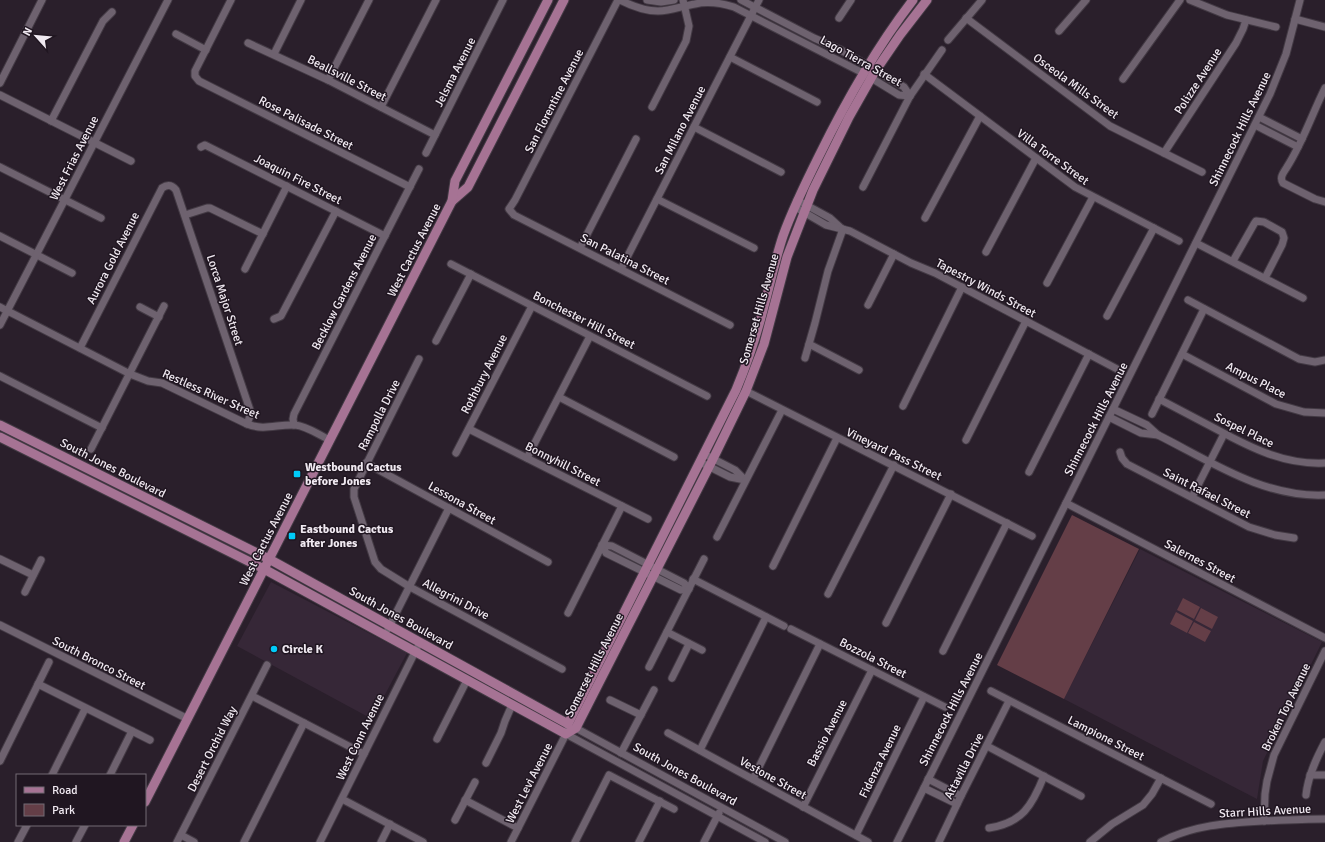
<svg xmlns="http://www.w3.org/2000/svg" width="1325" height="842" font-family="Signika,sans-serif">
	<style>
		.built { fill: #362737 }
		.green { fill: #643e47 }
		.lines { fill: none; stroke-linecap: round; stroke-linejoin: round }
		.minor-casing { stroke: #433a44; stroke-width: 9 }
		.major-casing { stroke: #433a44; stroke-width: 11 }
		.minor { stroke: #6e626f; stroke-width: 7 }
		.major { stroke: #a67394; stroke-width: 9 }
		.poi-dot { fill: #00cbf9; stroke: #201621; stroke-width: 1.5 }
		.labels { text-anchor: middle; stroke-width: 3; stroke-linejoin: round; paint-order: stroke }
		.street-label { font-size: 12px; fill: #f0e9f1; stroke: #201621 }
		.poi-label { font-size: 12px; font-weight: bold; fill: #f0e9f1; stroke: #201621; text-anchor: start }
	</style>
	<rect width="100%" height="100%" fill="#2a1f2b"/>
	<g class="built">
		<polygon points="1140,549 1322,642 1263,761 1257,799 1064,699"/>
		<polygon points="271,582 407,653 372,719 237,646"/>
	</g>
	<g class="green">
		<polygon points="1072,515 1139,549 1064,699 997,665"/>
		<polygon points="1183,598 1200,607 1194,619 1177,610"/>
		<polygon points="1201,608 1218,617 1212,629 1195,620"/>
		<polygon points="1176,612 1193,621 1187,633 1170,624"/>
		<polygon points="1194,622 1211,631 1205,642 1188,633"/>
	</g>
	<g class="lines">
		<g class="minor-casing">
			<g id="minor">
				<polyline points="231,0 195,71 195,76 199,81 410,187"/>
				<polyline points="618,0 515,200 509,209 514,215 730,325"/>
				<path d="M620,0C632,6 644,11 658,11C671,11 682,6 695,4C708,1 721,3 734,7L863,73L899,95L910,96"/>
				<polyline points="647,0 661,2 674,0"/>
				<polyline points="741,0 814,38 839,49 904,87 910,96"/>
				<polyline points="1190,0 1227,15 1276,27"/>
				<polyline points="839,18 851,0"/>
				<polyline points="966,18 1110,126 1202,172"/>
				<polyline points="1295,19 1325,27"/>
				<polyline points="1059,31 1086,0"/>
				<polyline points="176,34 206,50"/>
				<polyline points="948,40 982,0"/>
				<polyline points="248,43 328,80 435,135"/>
				<polyline points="274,54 301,0"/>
				<polyline points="730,57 817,102"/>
				<polyline points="924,74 1075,187 1179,241"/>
				<polyline points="1123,79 1180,0"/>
				<polyline points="328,80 369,0"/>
				<polyline points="0,83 42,0"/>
				<path d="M1325,88C1312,114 1303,142 1287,167C1284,172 1279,177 1283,183L1315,199L1325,202"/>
				<polyline points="0,95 131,161"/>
				<polyline points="381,107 436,0"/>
				<polyline points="652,107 686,41 689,26 683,0"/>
				<polyline points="1259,117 1302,139"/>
				<polyline points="51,121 103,21 112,12"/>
				<polyline points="1255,125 1298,147"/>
				<polyline points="694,127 781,172"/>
				<polyline points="201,147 205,145 385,236"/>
				<polyline points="426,153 503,0"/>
				<polyline points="1164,153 1236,43 1243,29 1246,20"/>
				<polyline points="0,167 101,218"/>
				<polyline points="863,187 910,96 942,50"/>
				<polyline points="657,199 754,248"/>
				<polyline points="797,200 830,218 841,228"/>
				<polyline points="795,207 826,225 850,231 911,263 935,273 1117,369"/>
				<polyline points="185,215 207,208 210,208 263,234"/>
				<polyline points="925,218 980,116"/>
				<polyline points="0,236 72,273"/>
				<polyline points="1196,243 1303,298"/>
				<polyline points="580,248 636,139"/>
				<polyline points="986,252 1036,158"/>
				<polyline points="1233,261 1254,224 1256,221 1264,222 1282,232 1284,238 1282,245 1265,278"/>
				<polyline points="451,264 707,396"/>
				<polyline points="245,269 287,186"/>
				<polyline points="621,269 759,0"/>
				<polyline points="1047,283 1093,197"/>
				<polyline points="1188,300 1299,359 1315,362 1325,360"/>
				<polyline points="868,305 894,254"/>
				<path d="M0,307L130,374L148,381L162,383L247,424C265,431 277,424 295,425C307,426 319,435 330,440"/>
				<polyline points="140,307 159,317"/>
				<polyline points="1107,316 1154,228"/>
				<polyline points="274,319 281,316 336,211"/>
				<polyline points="0,325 168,0"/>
				<polyline points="436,341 471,274"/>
				<polyline points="809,344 859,370"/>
				<path d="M80,348L162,188C168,184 172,185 176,190L251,413L247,424"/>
				<polyline points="1182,354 1276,404 1304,412 1325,413"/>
				<polyline points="805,358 815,323 828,271 843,229"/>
				<polyline points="419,359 354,489 354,497 375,562 381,569 410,587 562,669"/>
				<polyline points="0,376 102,428"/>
				<polyline points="746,391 1032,536"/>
				<polyline points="559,397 674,457"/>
				<path d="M1159,399C1178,409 1197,419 1216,429C1251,448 1285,465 1325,463"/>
				<polyline points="903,406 962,287"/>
				<path d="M1113,409L1147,425L1158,435C1210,461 1264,498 1325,495"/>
				<polyline points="1152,414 1204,309"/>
				<polyline points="1109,417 1141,433 1158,435"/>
				<polyline points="294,425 293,419 294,414 419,169"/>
				<polyline points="469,429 648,519"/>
				<polyline points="966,440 1026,321"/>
				<polyline points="91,449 164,306"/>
				<polyline points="1120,452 1122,458 1127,464 1249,527 1275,535 1294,538"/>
				<polyline points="456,453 532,306"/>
				<polyline points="704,454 735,470 745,480"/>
				<polyline points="527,458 590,336"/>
				<polyline points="700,462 730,477 745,480"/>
				<polyline points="366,463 548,562"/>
				<polyline points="1029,472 1089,354"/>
				<polyline points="1192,497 1224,434"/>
				<polyline points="1066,503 1325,638"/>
				<polyline points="717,537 782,410"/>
				<polygon points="602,545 612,546 684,583 689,589 681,590 606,553"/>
				<polyline points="0,559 33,575"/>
				<polyline points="773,566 837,438"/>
				<polyline points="693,579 784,626"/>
				<polyline points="25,592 41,560"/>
				<polyline points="828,594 894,465"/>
				<polyline points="568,613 622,506"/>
				<polyline points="886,623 951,494"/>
				<polyline points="0,625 188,719"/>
				<polyline points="388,629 449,508"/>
				<polyline points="791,629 945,707"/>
				<polyline points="667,632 702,650"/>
				<polyline points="943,651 1007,523"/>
				<polyline points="649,667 704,559"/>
				<polyline points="672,678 689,644"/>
				<polyline points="38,684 150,740"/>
				<polyline points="991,691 1211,804"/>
				<polyline points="252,696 364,754"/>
				<polyline points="610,700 641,715"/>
				<polyline points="572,726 785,842"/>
				<polyline points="668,733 868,842"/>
				<polyline points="566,734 765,842"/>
				<polyline points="437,739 467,680"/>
				<polyline points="987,746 1081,796"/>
				<polyline points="700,750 766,617"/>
				<polyline points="621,753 654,690"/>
				<polyline points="0,761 49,662"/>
				<polyline points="486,763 501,733 505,721 512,705"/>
				<polyline points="52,775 85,709"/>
				<polyline points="110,775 132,731"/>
				<polyline points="1310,775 1325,775"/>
				<polyline points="753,779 820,644"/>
				<polyline points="928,779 961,796"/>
				<polyline points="924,788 957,804"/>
				<path d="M1306,795C1308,776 1316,759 1325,742"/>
				<polyline points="342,799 423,842"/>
				<polyline points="465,800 518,828"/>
				<polyline points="803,807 872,670"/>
				<polyline points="455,820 475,782"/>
				<polyline points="1264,821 1265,794 1267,781 1274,755 1325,651"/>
				<path d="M989,828C1022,823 1032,806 1044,776"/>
				<polyline points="181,835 194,842"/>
				<polyline points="856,835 924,697"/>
				<polyline points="18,842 27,825"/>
				<polyline points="76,842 85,825"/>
				<polyline points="177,842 267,665"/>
				<polyline points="244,842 304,723"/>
				<polyline points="320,842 417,648"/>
				<polyline points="381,842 390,824"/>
				<polyline points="511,842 566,734 567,730"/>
				<polyline points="575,842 609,775 674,809"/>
				<polyline points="639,842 660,801"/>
				<polyline points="704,842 719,813"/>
				<polyline points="897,842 1270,94 1286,54 1300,0"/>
				<polyline points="939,842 961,796 1009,701"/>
				<polyline points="1090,842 1112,824 1143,805 1152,794 1161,778"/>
				<path d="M1161,842C1192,825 1228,823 1263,821C1284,820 1304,819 1325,819"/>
			</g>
		</g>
		<g class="major-casing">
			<g id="major">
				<polyline points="452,201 468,187 564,0"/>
				<path d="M0,425L269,559L568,724L736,390C747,364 756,337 763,310C770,285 775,260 783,236C793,208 806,182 819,156C846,101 876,48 913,0"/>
				<polyline points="0,437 264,569 566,734 576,728 579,722 712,461 746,391 764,344 787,257 813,190 849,117 874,73 900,35 927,0"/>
				<polyline points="145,802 452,201 455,181 548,0"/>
				<polyline points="124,842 133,825"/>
			</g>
		</g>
		<use href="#minor" class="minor"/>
		<use href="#major" class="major"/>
	</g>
	<g class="poi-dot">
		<rect x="293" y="470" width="8" height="8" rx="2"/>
		<rect x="288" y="532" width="8" height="8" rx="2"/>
		<circle cx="274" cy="649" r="4"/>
	</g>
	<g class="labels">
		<g class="street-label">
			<text transform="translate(861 61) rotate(29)" y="4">Lago Tierra Street</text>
			<text transform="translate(455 72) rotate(-63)" y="4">Jelsma Avenue</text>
			<text transform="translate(347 78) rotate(27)" y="4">Beallsville Street</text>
			<text transform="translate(1198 81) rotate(-57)" y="4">Polizze Avenue</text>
			<text transform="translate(1076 86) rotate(36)" y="4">Osceola Mills Street</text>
			<text transform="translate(554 101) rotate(-63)" y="4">San Florentine Avenue</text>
			<text transform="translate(306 123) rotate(27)" y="4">Rose Palisade Street</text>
			<text transform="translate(1240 129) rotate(-64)" y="4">Shinnecock Hills Avenue</text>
			<text transform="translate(680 130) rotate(-63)" y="4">San Milano Avenue</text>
			<text transform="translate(1053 157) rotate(36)" y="4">Villa Torre Street</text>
			<text transform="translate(74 158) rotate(-63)" y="4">West Frias Avenue</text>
			<text transform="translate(298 179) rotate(27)" y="4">Joaquin Fire Street</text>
			<text transform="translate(414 250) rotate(-63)" y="4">West Cactus Avenue</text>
			<text transform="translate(113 258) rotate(-63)" y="4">Aurora Gold Avenue</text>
			<text transform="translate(625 259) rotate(27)" y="4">San Palatina Street</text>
			<text transform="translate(986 288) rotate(28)" y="4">Tapestry Winds Street</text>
			<text transform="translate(344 292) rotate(-63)" y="4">Becklow Gardens Avenue</text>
			<text transform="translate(225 300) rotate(72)" y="4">Lorca Major Street</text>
			<text transform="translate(759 309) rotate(-74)" y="4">Somerset Hills Avenue</text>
			<text transform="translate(584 320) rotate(27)" y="4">Bonchester Hill Street</text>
			<text transform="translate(484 374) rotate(-63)" y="4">Rothbury Avenue</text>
			<text transform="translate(1256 380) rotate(27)" y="4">Ampus Place</text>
			<text transform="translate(211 394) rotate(24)" y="4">Restless River Street</text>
			<text transform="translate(379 415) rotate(-63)" y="4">Rampolla Drive</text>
			<text transform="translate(1096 419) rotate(-63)" y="4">Shinnecock Hills Avenue</text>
			<text transform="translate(1244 430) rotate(26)" y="4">Sospel Place</text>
			<text transform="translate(894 454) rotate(26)" y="4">Vineyard Pass Street</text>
			<text transform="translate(563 464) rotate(27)" y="4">Bonnyhill Street</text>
			<text transform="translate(113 468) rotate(27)" y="4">South Jones Boulevard</text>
			<text transform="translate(1207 493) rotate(27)" y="4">Saint Rafael Street</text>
			<text transform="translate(462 503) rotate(29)" y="4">Lessona Street</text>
			<text transform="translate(266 539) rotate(-63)" y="4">West Cactus Avenue</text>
			<text transform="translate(1200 561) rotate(28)" y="4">Salernes Street</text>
			<text transform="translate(456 599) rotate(28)" y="4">Allegrini Drive</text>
			<text transform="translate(401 618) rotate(29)" y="4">South Jones Boulevard</text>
			<text transform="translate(873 658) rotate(27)" y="4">Bozzola Street</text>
			<text transform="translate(99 663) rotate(27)" y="4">South Bronco Street</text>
			<text transform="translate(594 665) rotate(-63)" y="4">Somerset Hills Avenue</text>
			<text transform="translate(1286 707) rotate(-64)" y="4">Broken Top Avenue</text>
			<text transform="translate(951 709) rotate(-63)" y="4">Shinnecock Hills Avenue</text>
			<text transform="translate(827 733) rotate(-63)" y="4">Bassio Avenue</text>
			<text transform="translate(360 737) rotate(-64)" y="4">West Conn Avenue</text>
			<text transform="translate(1106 738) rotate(27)" y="4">Lampione Street</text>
			<text transform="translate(212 749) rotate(-63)" y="4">Desert Orchid Way</text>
			<text transform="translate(880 761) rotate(-64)" y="4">Fidenza Avenue</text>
			<text transform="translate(964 766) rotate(-63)" y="4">Attavilla Drive</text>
			<text transform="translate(685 774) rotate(29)" y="4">South Jones Boulevard</text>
			<text transform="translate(773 778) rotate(29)" y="4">Vestone Street</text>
			<text transform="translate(529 783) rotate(-63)" y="4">West Levi Avenue</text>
			<text transform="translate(1265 811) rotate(-3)" y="4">Starr Hills Avenue</text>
		</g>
		<g class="poi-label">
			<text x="305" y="471">Westbound Cactus<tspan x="305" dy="14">before Jones</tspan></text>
			<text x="300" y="533">Eastbound Cactus<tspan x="300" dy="14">after Jones</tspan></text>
			<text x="282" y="653">Circle K</text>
		</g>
	</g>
	<rect x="16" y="774" width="130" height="52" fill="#201621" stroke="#736a74"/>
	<rect x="24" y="787" width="20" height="6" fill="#a67394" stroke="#736a74"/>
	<text x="52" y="794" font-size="12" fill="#f0e9f1">Road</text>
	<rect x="24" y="804" width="20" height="12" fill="#643e47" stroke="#736a74"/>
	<text x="52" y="814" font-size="12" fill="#f0e9f1">Park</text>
	<g transform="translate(36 36) rotate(297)" stroke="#201621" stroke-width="3" paint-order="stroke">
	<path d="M0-3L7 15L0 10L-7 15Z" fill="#f0e9f1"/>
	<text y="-6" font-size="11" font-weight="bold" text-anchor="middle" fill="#f0e9f1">N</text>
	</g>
</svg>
